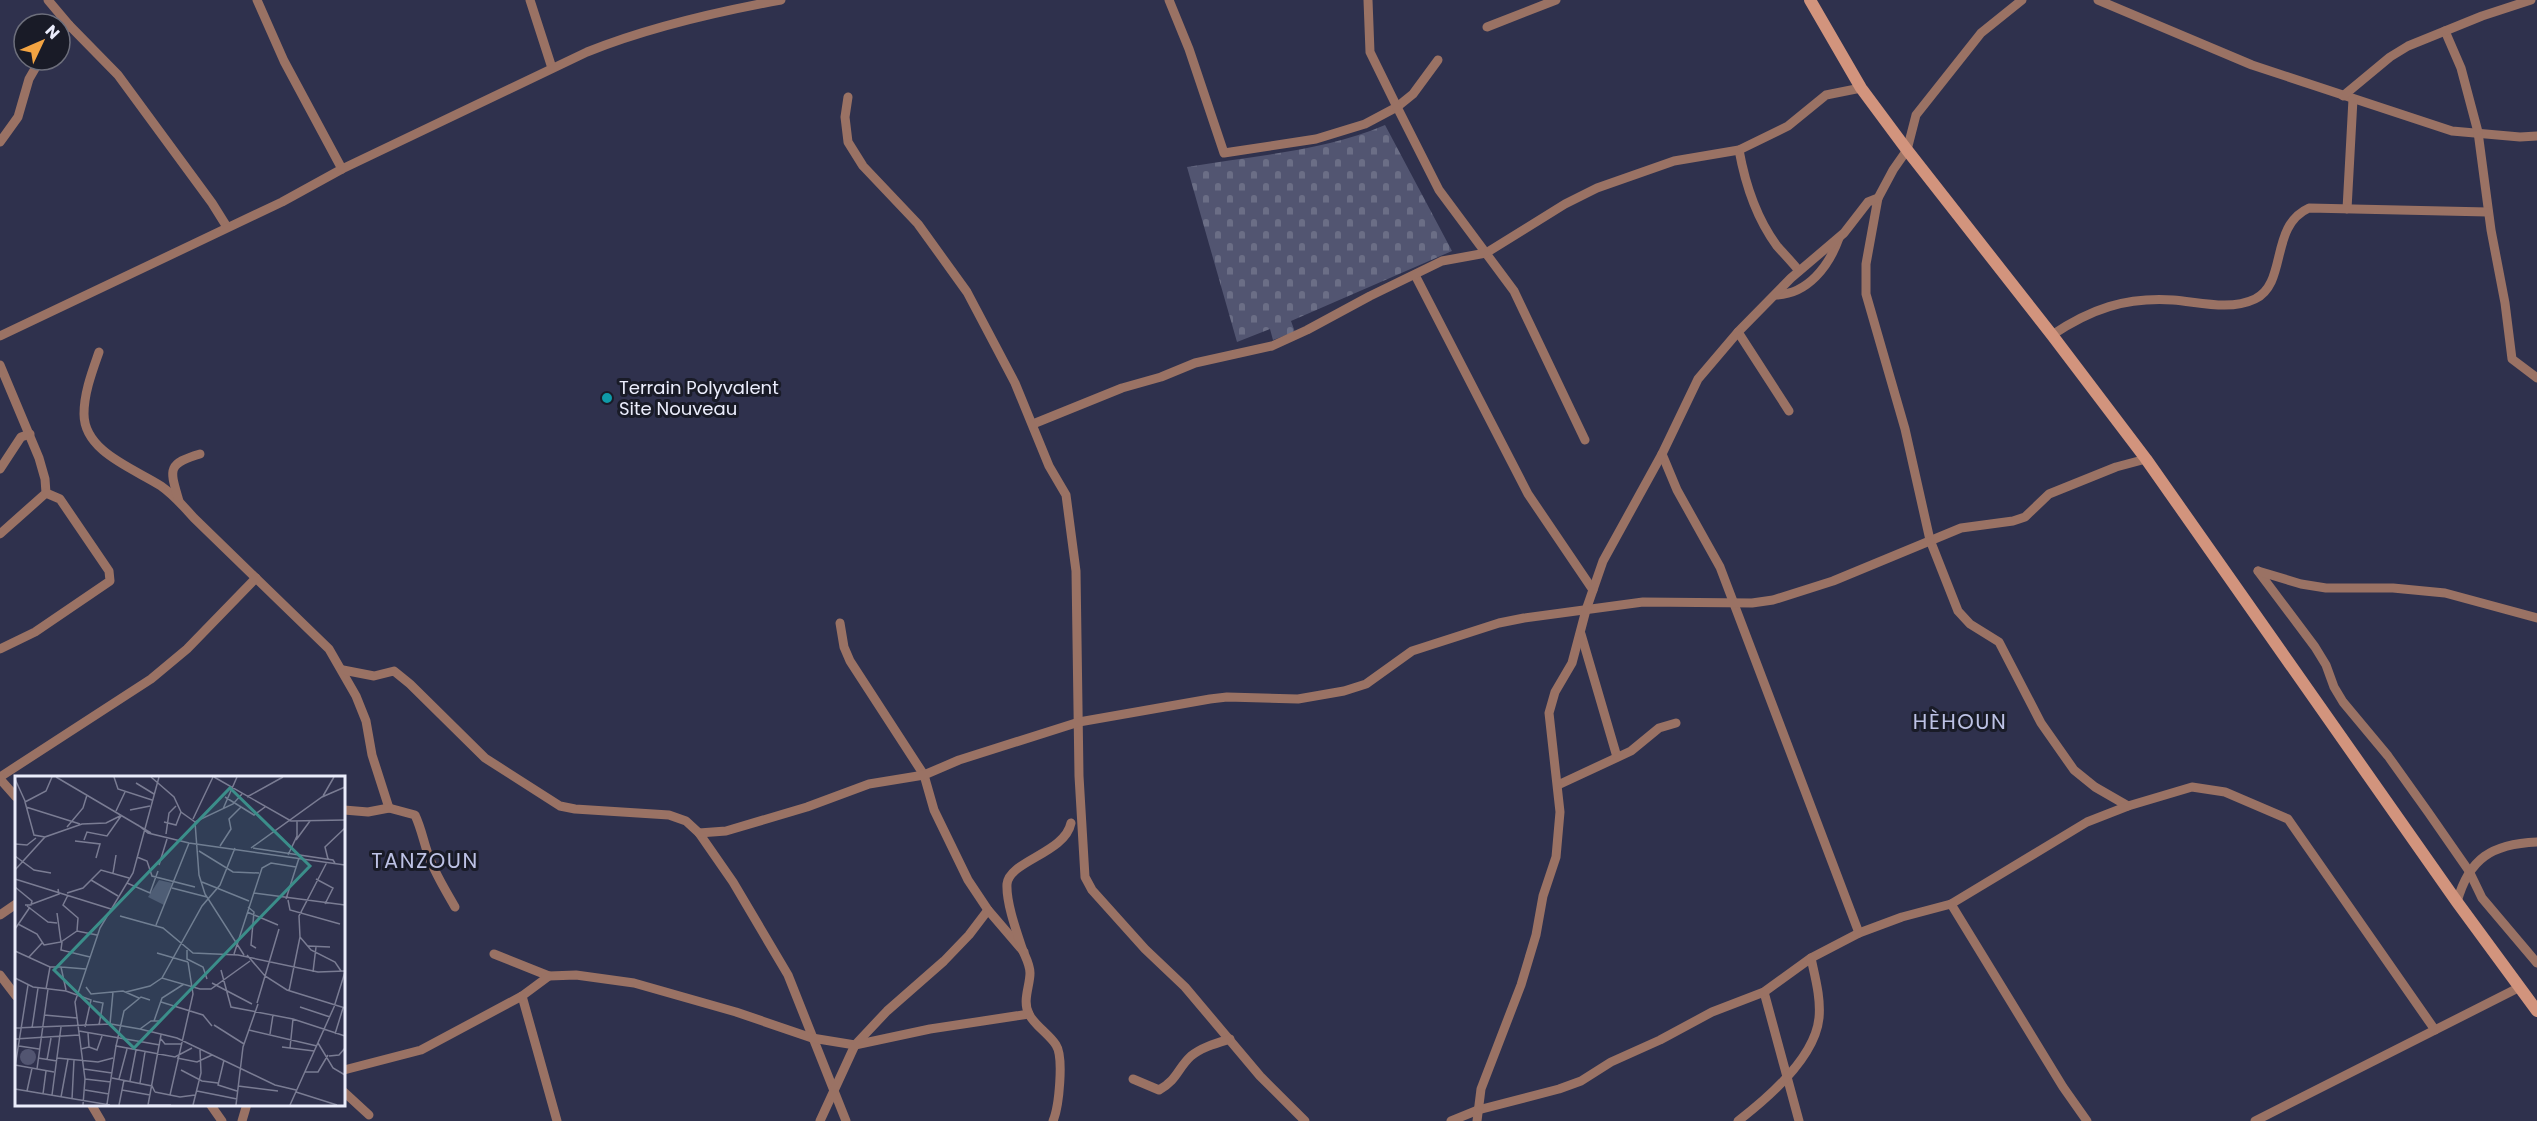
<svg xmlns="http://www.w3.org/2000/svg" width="2537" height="1121" font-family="Poppins,sans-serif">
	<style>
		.cemetery { fill: url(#cemetery-stones) }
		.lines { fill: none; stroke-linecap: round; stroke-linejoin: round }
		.street { stroke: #9a7264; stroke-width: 9 }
		.secondary { stroke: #d2947d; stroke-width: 12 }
		.culture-dot { fill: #0f9aa8; stroke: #191b27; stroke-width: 2 }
		.labels { text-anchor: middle; stroke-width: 6; stroke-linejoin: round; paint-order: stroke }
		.poi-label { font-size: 18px; fill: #ebedfc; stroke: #191b27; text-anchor: start }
		.quarter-label { font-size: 21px; letter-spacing: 1.5px; fill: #bdc2e5; stroke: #191b27 }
		.inset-road { fill: none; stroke: #7a7c93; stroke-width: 1.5 }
		.view { fill: #3b8e8a; fill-opacity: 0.15; stroke: #3b8e8a; stroke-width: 3 }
		.inset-edge { fill: none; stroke: #ebedfc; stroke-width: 3 }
	</style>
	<defs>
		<pattern id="cemetery-stones" width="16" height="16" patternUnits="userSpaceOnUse" patternTransform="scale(1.5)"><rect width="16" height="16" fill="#525571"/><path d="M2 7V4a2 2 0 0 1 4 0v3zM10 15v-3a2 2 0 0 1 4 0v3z" fill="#6b6e86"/></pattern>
	</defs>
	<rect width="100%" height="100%" fill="#2f314d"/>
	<path class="cemetery" d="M1385,125L1452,251L1291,321L1295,332L1273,340L1270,329L1237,342L1187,167C1252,156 1324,151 1385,125Z"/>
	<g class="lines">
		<g class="street">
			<polyline points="48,0 69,25 60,36"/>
			<polyline points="257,0 284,61 342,169"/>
			<polyline points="530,0 552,68"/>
			<polyline points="1169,0 1189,49 1224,153 1316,139 1365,124 1397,107 1413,94 1438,60"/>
			<polyline points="1368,0 1370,52 1397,107 1439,190 1514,291 1585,440"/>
			<polyline points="2098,0 2252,65 2452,131 2520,137 2537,136"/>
			<polyline points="69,25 118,75 212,203 227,227"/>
			<polyline points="1487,27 1556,0"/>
			<polyline points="2445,31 2461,68 2478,132 2491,230 2505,303 2512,359 2537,378"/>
			<polyline points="2343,96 2390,57 2408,46 2482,16 2531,0"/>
			<polyline points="848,97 845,117 848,142 863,166 918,224 967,292 1015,383 1049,466 1066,495 1076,571 1079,776 1085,877 1092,890 1145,949 1185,987 1260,1076 1305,1121"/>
			<polyline points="0,142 18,117 29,79 40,60"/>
			<path d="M1739,150C1745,183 1757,219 1777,246C1784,254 1792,262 1799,271"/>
			<polyline points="1878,198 1866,264 1866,294 1905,429 1930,540 1958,611 1970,624 1999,642 2041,723 2074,770 2095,787 2128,806"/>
			<polyline points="2347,209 2353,99"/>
			<polyline points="1415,275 1528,494 1593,590"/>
			<path d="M1776,295C1808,294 1829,266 1839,238"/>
			<polyline points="1738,332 1789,411"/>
			<path d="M2052,335C2091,309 2125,297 2173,300C2199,302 2230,311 2255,299C2288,283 2269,226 2309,208L2488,212"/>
			<path d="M0,336L282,202L342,169L587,52C649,27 715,12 781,0"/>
			<path d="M99,352C92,372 84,393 84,414C84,452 135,469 161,486C174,495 184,507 194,518L329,649L356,696L366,721L372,755L389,808"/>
			<polyline points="0,365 39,458 45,479 46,493 0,534"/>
			<polyline points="1033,424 1122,388 1161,377 1195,363 1272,346 1307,330 1370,296 1442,261 1486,253 1565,204 1597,188 1674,161 1739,150 1788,126 1826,95 1861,88"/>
			<polyline points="1662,454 1677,490 1720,567 1859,933"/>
			<polyline points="0,469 21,437 30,434"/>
			<path d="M179,501C170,470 166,464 200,454"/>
			<polyline points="2258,571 2315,647 2326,665 2334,687 2343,702 2388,756 2428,812 2469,871 2482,898 2537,963"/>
			<polyline points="2258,571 2301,584 2326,588 2393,588 2445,593 2537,618"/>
			<polyline points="840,623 844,647 850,661 924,775 934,810 968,880 988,910 1024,952"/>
			<polyline points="1581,634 1617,757"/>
			<polyline points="0,649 35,632 110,581 109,571 60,499 46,493"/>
			<polyline points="343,670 374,676 394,671 410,684 485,758 560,806 575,809 669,815 686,821 699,833 733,882 788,975 846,1121"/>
			<polyline points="0,777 151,679 187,649 256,578"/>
			<polyline points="0,779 16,797"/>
			<polyline points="1558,785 1631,751 1659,728 1676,723"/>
			<path d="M344,810L368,812L389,808L415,815C421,828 423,839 427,851C433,871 445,889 455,907"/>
			<polyline points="699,833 726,831 807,807 869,784 924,775 959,760 1079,722 1210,699 1227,697 1298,699 1344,691 1366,684 1412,651 1499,623 1524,618 1643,602 1752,603 1773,600 1833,581 1961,528 2013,521 2025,517 2049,494 2116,467 2146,459"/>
			<path d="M2457,902C2469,858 2492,844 2537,842"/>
			<polyline points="1951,904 2063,1087 2087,1121"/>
			<polyline points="0,915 16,904"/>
			<polyline points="494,954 549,976"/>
			<polyline points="0,975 16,996"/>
			<polyline points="1764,992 1799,1121"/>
			<polyline points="522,996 557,1121"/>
			<polyline points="344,1070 421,1050 522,996 549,976 576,975 634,983 736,1012 812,1038 855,1045 930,1029 1029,1014"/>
			<path d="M1133,1079L1159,1090C1178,1079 1177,1069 1191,1056C1202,1047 1217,1043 1230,1039"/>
			<polyline points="344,1092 369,1115"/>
			<polyline points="91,1104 101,1121"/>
			<polyline points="210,1104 222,1121"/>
			<polyline points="242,1121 247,1104"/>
			<polyline points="820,1121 855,1045 887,1011 944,961 969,935 988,910"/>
			<path d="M1053,1121C1059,1107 1064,1057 1056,1045C1049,1034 1034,1025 1029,1014C1022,1001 1030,986 1030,973C1030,965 1026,958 1023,951C1017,933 1006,903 1007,884C1009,861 1065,853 1071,823"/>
			<polyline points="1451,1121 1478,1110 1559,1089 1581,1081 1611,1062 1660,1040 1712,1012 1764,992 1811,958 1859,933 1902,917 1951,904 2087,822 2128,806 2192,787 2225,792 2288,819 2435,1030"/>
			<polyline points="1477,1121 1481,1089 1521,985 1536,935 1543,896 1556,857 1560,812 1549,713 1555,692 1572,663 1586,610 1603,561 1662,454 1698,379 1738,332 1791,278 1844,233 1868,202 1878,198 1893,170 1907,150 1916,115 1981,33 2022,0"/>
			<path d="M1738,1121C1768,1098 1815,1057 1819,1018C1821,998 1815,977 1811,958"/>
			<polyline points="2255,1121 2520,987"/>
		</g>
		<polyline class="secondary" points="1810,0 1861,88 1907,150 2052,335 2146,459 2457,902 2537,1011"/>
	</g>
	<circle class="culture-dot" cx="607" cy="398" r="6"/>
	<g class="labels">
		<g class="poi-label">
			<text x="619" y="394">Terrain Polyvalent<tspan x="619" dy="21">Site Nouveau</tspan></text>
		</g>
		<g class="quarter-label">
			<text x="1960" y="729">HÈHOUN</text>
			<text x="425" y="868">TANZOUN</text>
		</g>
	</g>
	<g transform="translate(15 776)">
		<rect width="330" height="330" fill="#2f314d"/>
		<path d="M144,104L157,107L149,129L133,121Z" fill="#525571"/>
		<path d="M5 281a8 8 0 1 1 16 0a8 8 0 1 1-16 0Z" fill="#525571"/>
		<path class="inset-road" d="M41,1L136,57M99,1L103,13L137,24M136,1L159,21L166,36L180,46L218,28L227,18M199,1L276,45L330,44M0,3L10,25M121,7L139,18M308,20L319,1M210,21L239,39L250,31M232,21L268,1M11,31L65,48M208,33L222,1M115,34L135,30M101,35L110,16M178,43L198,1M149,46L161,49L166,36M180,46L184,99L190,118L229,179M123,49L133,57L174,67L330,89M52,51L68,32L72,19M151,58L154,37L161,30M30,61L19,59L10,26L31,15L37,1M69,64L72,56L92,60L106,40M281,64L295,45M60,65L85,68L81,82M0,68L12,69L21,62M205,70L216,53L214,43L226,31M236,72L307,21L330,11M238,72L318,84L320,87M184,75L218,96L244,97M273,79L282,60V45M0,80L19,94L36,97M122,81L132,85L137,100L180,111M313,83L310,71L330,52M144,89L152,63M0,94L30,61L67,48L91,47L105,40M98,97L101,79M0,103L96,133M301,103L318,112L310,128M76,104L103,120M187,106L234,125M112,107L135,117L143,95M0,111L17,125L16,129H10M157,112L192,121M52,117L68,112L86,94L114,102M239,117L330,129M53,119L48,129L63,142L62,155M271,123L284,82M273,124L275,134L325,148M17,128L44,118L43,113M12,130L33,146L42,147M233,131L239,136L236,169L241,172M232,136L263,149M105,140L148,152L178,177L223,179L303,196L330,195M3,148L22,158L29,169M141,149L174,67M0,153L15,131M285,161L296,174L320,186L326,195M46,166L62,155L82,159M47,166L46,174L75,181M29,169L46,166L42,137M293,170L315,171M172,174V183L188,191L192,203M0,175L35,191H46L51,214M142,177L173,186M219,178L247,92L256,87L281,91M232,179L250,200L272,214L330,232M14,181L28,166M46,191L71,193M206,194L216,231L278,243L330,260M298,196L301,171M0,202L18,211L51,215L76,224L70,251M147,202L187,130L205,109L220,72M197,207L237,228M71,211L76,218L108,215L124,222M31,213L35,191M274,215L285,161L284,140L312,86M111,216L135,210L147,202L185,213H196L235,185M78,225L88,227L84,249M146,226L188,239L197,250M242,227L264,153M285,231L315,241M29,239L62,242M139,245L147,222L169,208M95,248L98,216M199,249L229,268M0,252L96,248L125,253L162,262L260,309L281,314M17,252L23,212M125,253L136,245H144M234,254L302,270M64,255L145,269M255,258L258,239M320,258L328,232M0,263L64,259M146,263L150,268H166M303,267L318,292L330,299M4,270L24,273M101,270L109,235L126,221L135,224M74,271L82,274L87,260M267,271L299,275M275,272L278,243M66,273L74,271L73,257M314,280L324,279L330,272M23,282L42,285M42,282L83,286L98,282M162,282L182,286L197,279M32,284L36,262M209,284L203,309L222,315M0,289L39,296M0,291L13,209M22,293L33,213M69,293L97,297M166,294L187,305L203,307M290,296H303L313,279M97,302L137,310L140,316M70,303L96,306M104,303L112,273M115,305L121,274M125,307L130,276M223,310L263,315M0,313L95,329M70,314L94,318M107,314L135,319M12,315L17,292M182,315L222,323M140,316L165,321L180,319M281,316L322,329M28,318L31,295M37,319L46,251M155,319L178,218L173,186M46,321L53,283M57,323L59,284M92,328L101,270L160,281L177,272M68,329L70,303L60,226L85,152L118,97L144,1M104,329L109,304M133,329L146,259M134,329H156M178,329L186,297L185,274M221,329L228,271L243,228M275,329L319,231L330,196"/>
		<path class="view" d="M215,12L295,90L119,272L39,194Z"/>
		<rect width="330" height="330" class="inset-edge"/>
	</g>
	<g transform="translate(42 42) rotate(46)"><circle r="28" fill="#191b27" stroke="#6d6f7c" stroke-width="1.5"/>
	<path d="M0-4.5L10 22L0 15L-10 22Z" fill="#f3a442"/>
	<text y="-9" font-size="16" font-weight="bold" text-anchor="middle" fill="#ebedfc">N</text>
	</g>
</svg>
